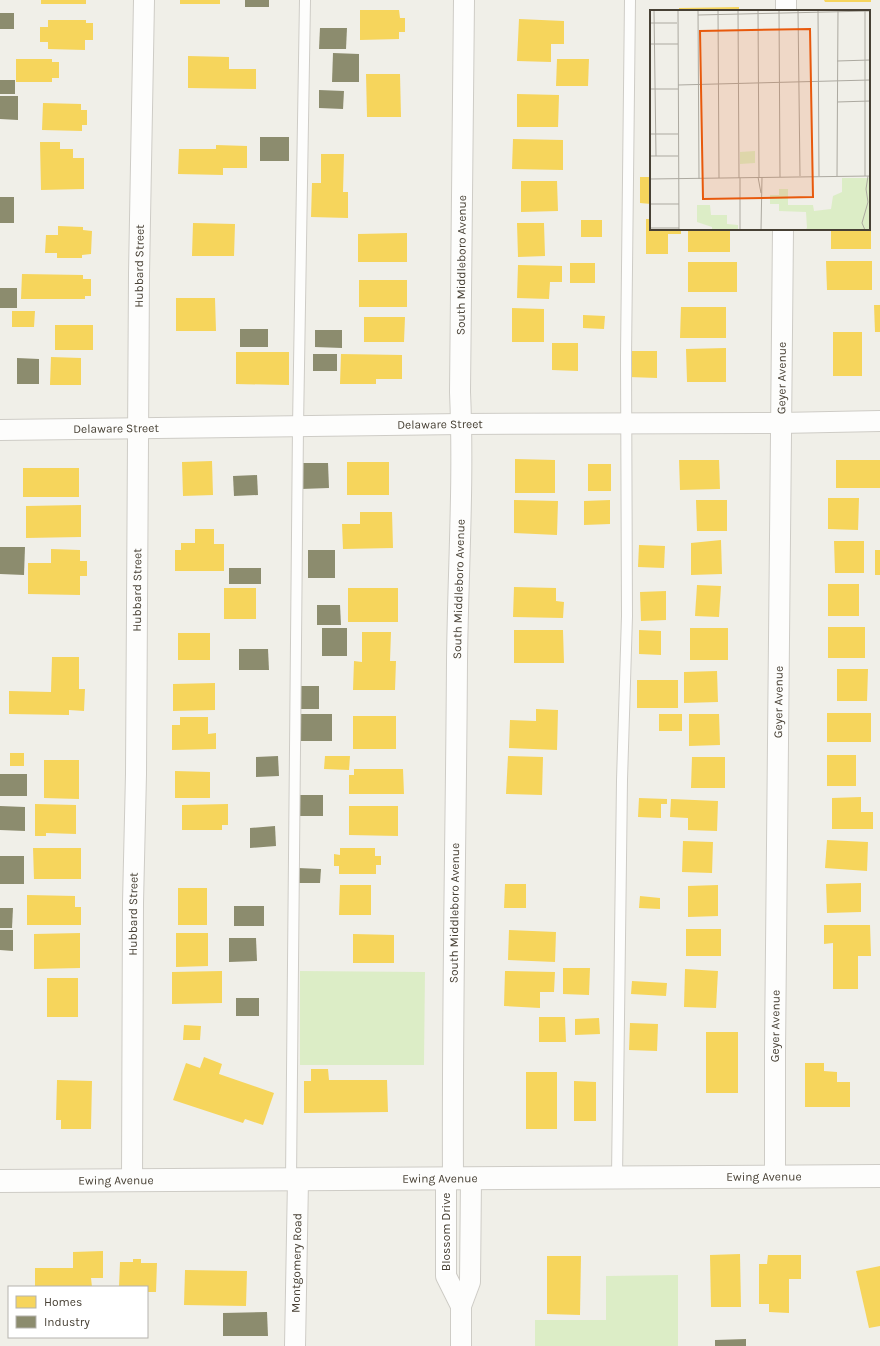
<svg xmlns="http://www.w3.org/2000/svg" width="880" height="1346" font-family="Karla,sans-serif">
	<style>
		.green { fill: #dcedc6 }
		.homes { fill: #f6d55c }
		.industry { fill: #8c8c6e }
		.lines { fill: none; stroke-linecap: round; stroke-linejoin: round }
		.service-casing { stroke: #ceccc6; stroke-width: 12 }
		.minor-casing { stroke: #ceccc6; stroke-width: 22 }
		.tertiary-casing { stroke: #ceccc6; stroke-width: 24 }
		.service { stroke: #fdfdfc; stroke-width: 10 }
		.minor { stroke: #fdfdfc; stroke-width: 20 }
		.tertiary { stroke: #fdfdfc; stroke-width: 22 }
		.labels { text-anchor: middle; stroke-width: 4; stroke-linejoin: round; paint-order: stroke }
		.street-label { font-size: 12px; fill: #474034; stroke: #fff }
		.inset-road { fill: none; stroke: #aca9a0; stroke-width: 1 }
		.view { fill: #e8590c; fill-opacity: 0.15; stroke: #e8590c; stroke-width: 2 }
		.inset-edge { fill: none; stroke: #474034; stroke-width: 2 }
	</style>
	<rect width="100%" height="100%" fill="#f0efe8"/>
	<g class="green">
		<polygon points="300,971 425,972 424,1065 300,1065"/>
		<polygon points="678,1275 678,1346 535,1346 535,1320 606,1320 606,1276"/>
	</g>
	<g class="homes">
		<rect x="41" y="0" width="45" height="4"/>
		<rect x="180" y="0" width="40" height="4"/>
		<polygon points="824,0 871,0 871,2 825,2"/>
		<polygon points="739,7 739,11 679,11 679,8"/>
		<polygon points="360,10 399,10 400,18 405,18 405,32 399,32 399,39 360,40"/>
		<polygon points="519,19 564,21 564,44 551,44 551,62 517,61"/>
		<polygon points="48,20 86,20 86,23 93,23 93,40 85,40 85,50 48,49 48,42 40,42 40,27 48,27"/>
		<polygon points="649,46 651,46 651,79 650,79"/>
		<polygon points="188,56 229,57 229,69 256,69 256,89 188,88"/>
		<polygon points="16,59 52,59 52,62 59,62 59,78 52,78 52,82 16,82"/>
		<polygon points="557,59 589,59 588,86 556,86"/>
		<polygon points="366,74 400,74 401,117 367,117"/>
		<polygon points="517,94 559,95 558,127 517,127"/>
		<polygon points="43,103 81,104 81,110 87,110 87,125 82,125 82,131 42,130"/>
		<polygon points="513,139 563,140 563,170 512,169"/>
		<polygon points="40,142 60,142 60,149 73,149 73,158 84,158 84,189 41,190"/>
		<polygon points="216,145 247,146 247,168 223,168 223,175 178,174 179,149 216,149"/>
		<polygon points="321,154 344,154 343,192 348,192 348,218 311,217 312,183 321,183"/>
		<polygon points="640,177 651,177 651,204 640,203"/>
		<polygon points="521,181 557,181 558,211 521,212"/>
		<polygon points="869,200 871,200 871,249 831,249 831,229 869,229"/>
		<polygon points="646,219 651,219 651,229 681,229 681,234 668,234 668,254 646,254"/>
		<rect x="581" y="220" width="21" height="17"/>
		<polygon points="193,223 235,224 234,256 192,256"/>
		<polygon points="517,223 544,223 545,256 518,257"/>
		<polygon points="58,226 83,227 83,230 92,231 91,254 82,255 82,258 57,258 57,253 45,253 46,235 58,235"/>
		<rect x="688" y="229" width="42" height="23"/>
		<polygon points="407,233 407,262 358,262 358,234"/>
		<polygon points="826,261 872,261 872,290 827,290"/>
		<rect x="688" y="262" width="49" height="30"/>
		<rect x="570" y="263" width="25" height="20"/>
		<polygon points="518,265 562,266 562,282 550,282 549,299 517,298"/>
		<polygon points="22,274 83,275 83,279 91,279 91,296 85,296 85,299 21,299"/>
		<rect x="359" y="280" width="48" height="27"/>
		<polygon points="176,298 215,298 216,331 176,331"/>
		<polygon points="874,305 880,305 880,332 875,332"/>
		<polygon points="681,307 726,307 726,338 680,338"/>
		<polygon points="512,308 544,309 544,342 512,342"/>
		<polygon points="12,311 35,311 34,327 12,327"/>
		<polygon points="583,315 605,316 604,329 583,328"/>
		<polygon points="364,317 405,317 404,342 364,342"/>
		<rect x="55" y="325" width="38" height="25"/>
		<rect x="833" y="332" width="29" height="44"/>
		<polygon points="552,343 578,343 578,371 552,370"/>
		<polygon points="726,348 726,382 687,382 686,349"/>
		<polygon points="629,351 657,351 657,378 629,377"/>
		<polygon points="236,352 289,352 289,385 236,384"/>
		<polygon points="341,354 402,355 402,379 376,379 376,384 340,384"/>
		<polygon points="51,357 81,358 81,385 50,385"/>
		<polygon points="515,459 555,460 555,493 515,493"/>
		<polygon points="679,460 719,460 720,489 680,490"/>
		<rect x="836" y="460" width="44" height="28"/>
		<polygon points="212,461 213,495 183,496 182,462"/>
		<rect x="347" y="462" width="42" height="33"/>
		<rect x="588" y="464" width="23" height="27"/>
		<rect x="23" y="468" width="56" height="29"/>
		<polygon points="828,498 859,498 858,530 828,529"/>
		<polygon points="514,500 558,501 557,535 514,533"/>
		<polygon points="610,500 610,524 584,525 584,501"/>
		<polygon points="696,500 727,500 727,531 697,531"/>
		<polygon points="81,505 81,537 26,538 26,506"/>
		<polygon points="360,512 392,512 393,548 343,549 342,524 360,524"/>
		<polygon points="195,529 214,529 214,544 224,544 224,571 175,571 175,550 181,550 181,543 195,543"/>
		<polygon points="721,540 722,574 691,575 691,543"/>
		<polygon points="834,541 864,541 864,573 835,573"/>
		<polygon points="639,545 665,546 664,568 638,567"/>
		<polygon points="51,549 80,550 80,561 87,561 87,576 80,576 80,595 28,594 28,563 51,563"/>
		<rect x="875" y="550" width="5" height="25"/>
		<rect x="828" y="584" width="31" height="32"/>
		<polygon points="697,585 721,586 719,617 695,616"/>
		<polygon points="514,587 556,588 556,601 564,602 563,618 513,617"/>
		<rect x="224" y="588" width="32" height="31"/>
		<rect x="348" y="588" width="50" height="34"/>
		<polygon points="666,591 666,620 641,621 640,592"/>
		<rect x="828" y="627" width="37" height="31"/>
		<rect x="690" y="628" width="38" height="32"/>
		<polygon points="514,630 563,630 564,663 514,663"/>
		<polygon points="639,630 661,631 661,655 639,654"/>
		<polygon points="362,632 391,632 390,661 396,661 395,690 353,690 354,661 362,662"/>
		<rect x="178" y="633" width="32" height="27"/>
		<polygon points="52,657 79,657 79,689 85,689 84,711 69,710 69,715 9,714 9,691 51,692"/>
		<polygon points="837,669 868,669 867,701 837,701"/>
		<polygon points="717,671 718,702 684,703 684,672"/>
		<rect x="637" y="680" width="41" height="28"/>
		<polygon points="215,683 215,710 173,711 173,684"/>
		<polygon points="536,709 558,710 557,750 509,748 510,720 536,721"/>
		<rect x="827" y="713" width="44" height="29"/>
		<rect x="659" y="714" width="23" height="17"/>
		<polygon points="689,714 719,714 720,745 689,746"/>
		<rect x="353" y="716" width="43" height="33"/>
		<polygon points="180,717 208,717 208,734 216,733 216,749 172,750 172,725 180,725"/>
		<rect x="10" y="753" width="14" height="13"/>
		<rect x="827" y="755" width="29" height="31"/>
		<polygon points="325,756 350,756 349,770 324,769"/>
		<polygon points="508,756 543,757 542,795 506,794"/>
		<polygon points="692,757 725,757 725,788 691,788"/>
		<polygon points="44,760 79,760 79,799 44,798"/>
		<polygon points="354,769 403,769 404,794 349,794 349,775 354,775"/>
		<polygon points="175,771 210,772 210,798 175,798"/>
		<polygon points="861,797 861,812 873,812 873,829 832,829 832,798"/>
		<polygon points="639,798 667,799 667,804 661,804 661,818 638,817"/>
		<polygon points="671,799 718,801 717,831 688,830 688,818 670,817"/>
		<polygon points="35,804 76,805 76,834 46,833 46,836 35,836"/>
		<polygon points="228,804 228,825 222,825 222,830 182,830 182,805"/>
		<polygon points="349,806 398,806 398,836 349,835"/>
		<polygon points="827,840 868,842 867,871 825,868"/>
		<polygon points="683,841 713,842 712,873 682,872"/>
		<polygon points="33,848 81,848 81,879 34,879"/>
		<polygon points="340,848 375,848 375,856 381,856 381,865 376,865 376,874 339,874 339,866 334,866 334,854 340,855"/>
		<polygon points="861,883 861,912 827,913 826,884"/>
		<polygon points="505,884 526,884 526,908 504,908"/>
		<polygon points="340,885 371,885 371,915 339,915"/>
		<polygon points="718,885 718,916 688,917 688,886"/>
		<rect x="178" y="888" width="29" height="37"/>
		<polygon points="27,895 75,896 75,907 81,907 81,925 27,925"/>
		<polygon points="640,896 660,898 660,909 639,908"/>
		<polygon points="824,925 870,925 871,956 858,956 858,989 833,989 833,943 824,944"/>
		<rect x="686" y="929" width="35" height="27"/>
		<polygon points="509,930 556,932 555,962 508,960"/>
		<polygon points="80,933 80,968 34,969 34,934"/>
		<polygon points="176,933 208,933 208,966 176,967"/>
		<polygon points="353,934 394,935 394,963 353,963"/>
		<polygon points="563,968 590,968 589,995 563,994"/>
		<polygon points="685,969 718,971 716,1008 684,1007"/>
		<polygon points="222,971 222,1003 172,1004 172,972"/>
		<polygon points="505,971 555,972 554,992 540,992 540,1008 504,1006"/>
		<rect x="47" y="978" width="31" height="39"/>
		<polygon points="632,981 667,983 666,996 631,994"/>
		<polygon points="539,1017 565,1017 566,1042 539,1042"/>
		<polygon points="599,1018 600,1034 575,1035 575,1019"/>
		<polygon points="630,1023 658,1024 657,1051 629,1050"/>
		<polygon points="184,1025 201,1026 200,1040 183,1040"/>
		<rect x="706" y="1032" width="32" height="61"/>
		<polygon points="204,1057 222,1064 219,1074 274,1093 263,1125 245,1119 243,1123 173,1100 186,1063 200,1068"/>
		<polygon points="805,1063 824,1063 824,1071 837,1072 837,1082 850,1082 850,1107 805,1107"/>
		<polygon points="311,1069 328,1069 329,1080 387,1080 388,1112 304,1113 304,1081 311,1081"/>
		<rect x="526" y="1072" width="31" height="57"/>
		<polygon points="57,1080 92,1081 91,1129 61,1129 61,1120 56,1120"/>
		<polygon points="574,1081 596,1082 596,1121 574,1121"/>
		<polygon points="103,1251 103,1278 91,1278 92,1287 35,1287 35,1268 73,1268 73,1252"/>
		<polygon points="740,1254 741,1307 711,1307 710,1255"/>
		<polygon points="768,1255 801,1255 801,1279 789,1279 789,1313 769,1312 769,1304 759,1304 759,1264 767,1264"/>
		<polygon points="547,1256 581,1256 580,1315 547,1314"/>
		<polygon points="133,1259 141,1259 141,1263 157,1263 156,1292 147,1292 147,1287 119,1287 120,1262 133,1262"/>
		<polygon points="880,1266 880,1326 869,1328 856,1271"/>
		<polygon points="185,1270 247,1271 246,1306 184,1305"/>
	</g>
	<g class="industry">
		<rect x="245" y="0" width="24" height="7"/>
		<rect x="0" y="13" width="14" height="16"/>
		<polygon points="320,28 347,28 346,49 319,49"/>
		<polygon points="333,53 359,54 359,82 332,82"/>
		<rect x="0" y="80" width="15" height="14"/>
		<polygon points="319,90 344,91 343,109 319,108"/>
		<polygon points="0,96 18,96 18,120 0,119"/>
		<rect x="260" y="137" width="29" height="24"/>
		<rect x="0" y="197" width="14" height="26"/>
		<rect x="0" y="288" width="17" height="20"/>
		<rect x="240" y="329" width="28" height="18"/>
		<polygon points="315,330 342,330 342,348 315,347"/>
		<rect x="313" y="354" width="24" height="17"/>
		<polygon points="17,358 39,359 39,384 17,384"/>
		<polygon points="301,463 328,463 329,488 301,489"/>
		<polygon points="257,475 258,495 234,496 233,476"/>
		<polygon points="0,547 25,547 24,575 0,574"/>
		<rect x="308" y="550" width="27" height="28"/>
		<rect x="229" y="568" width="32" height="16"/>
		<polygon points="317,605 340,605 341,625 317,625"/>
		<rect x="322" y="628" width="25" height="28"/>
		<polygon points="239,649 268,649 269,670 239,670"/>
		<rect x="301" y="686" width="18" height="23"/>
		<rect x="300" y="714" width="32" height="27"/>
		<polygon points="278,756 279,776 256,777 256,757"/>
		<rect x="0" y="774" width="27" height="22"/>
		<rect x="299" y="795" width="24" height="21"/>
		<polygon points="0,806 25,807 25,831 0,830"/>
		<polygon points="275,826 276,846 250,848 250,828"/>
		<rect x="0" y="856" width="24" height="28"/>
		<polygon points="298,868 321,869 320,883 298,883"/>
		<rect x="234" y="906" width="30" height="20"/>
		<polygon points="0,908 13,908 12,928 0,928"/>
		<polygon points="0,930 13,930 13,951 0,950"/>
		<polygon points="229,938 256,938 257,961 229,962"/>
		<rect x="236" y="998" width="23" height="18"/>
		<polygon points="267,1312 268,1336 223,1336 223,1313"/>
		<polygon points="746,1339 746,1346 715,1346 715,1340"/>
	</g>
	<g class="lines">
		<g class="service-casing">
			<g id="service">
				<polyline points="617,1177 622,780 627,616 626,358 630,0"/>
				<polyline points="291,1180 298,427 305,0"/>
			</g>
		</g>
		<g class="minor-casing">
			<g id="minor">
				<polyline points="786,11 786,0"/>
				<path id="s1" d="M0,430L461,424L780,423L880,421"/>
				<path id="s2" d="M775,1175V1051L783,229"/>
				<polyline points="446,1178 446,1276 461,1306"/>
				<path id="s3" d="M453,1178C452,1006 456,833 457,661C458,571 464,482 460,392L464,0"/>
				<path id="s4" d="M132,1180L133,903L136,774L139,274L144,0"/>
				<path id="s5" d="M295,1346L298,1180"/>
				<polyline points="461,1346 461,1306 470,1282 471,1178"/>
			</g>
		</g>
		<g class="tertiary-casing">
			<g id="tertiary">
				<path id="s6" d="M0,1181L880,1176"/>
			</g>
		</g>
		<use href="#service" class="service"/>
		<use href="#minor" class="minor"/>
		<use href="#tertiary" class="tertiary"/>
	</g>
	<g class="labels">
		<g class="street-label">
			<text dy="4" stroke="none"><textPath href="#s3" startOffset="913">South Middleboro Avenue</textPath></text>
			<text dy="4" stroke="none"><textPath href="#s4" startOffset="914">Hubbard Street</textPath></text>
			<text dy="4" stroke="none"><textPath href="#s2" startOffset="797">Geyer Avenue</textPath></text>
			<text dy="4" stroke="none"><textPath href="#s1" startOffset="440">Delaware Street</textPath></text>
			<text dy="4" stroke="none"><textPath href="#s1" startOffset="116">Delaware Street</textPath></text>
			<text dy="4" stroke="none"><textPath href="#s3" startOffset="589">South Middleboro Avenue</textPath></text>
			<text dy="4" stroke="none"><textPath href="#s4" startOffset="590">Hubbard Street</textPath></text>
			<text dy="4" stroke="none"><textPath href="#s2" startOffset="473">Geyer Avenue</textPath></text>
			<text dy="4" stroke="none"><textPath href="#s3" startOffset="265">South Middleboro Avenue</textPath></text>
			<text dy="4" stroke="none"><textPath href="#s4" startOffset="266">Hubbard Street</textPath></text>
			<text dy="4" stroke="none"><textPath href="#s2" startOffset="149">Geyer Avenue</textPath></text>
			<text dy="4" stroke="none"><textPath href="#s6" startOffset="764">Ewing Avenue</textPath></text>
			<text dy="4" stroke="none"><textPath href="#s6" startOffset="440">Ewing Avenue</textPath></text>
			<text dy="4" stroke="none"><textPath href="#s6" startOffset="116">Ewing Avenue</textPath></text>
			<text transform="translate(446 1232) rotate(-90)" y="4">Blossom Drive</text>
			<text dy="4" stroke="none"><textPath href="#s5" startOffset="83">Montgomery Road</textPath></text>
		</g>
	</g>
	<g transform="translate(650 10)">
		<rect width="220" height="220" fill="#f0efe8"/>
		<path d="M105,141V153L90,154V142ZM192,168H220V220H155L157,218L156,202L129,201V194H120V185H129V179H138V195H163L164,201L181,199L183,186L192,182ZM47,195H60L61,205H77V214L88,215V220H62V217L47,212Z" fill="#dcedc6"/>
		<path class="inset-road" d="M4,0L6,146M28,0L29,220M48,0L49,169M68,0L69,168M88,0L89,168M108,0L109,167M129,0L130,167M148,0L150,166M168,0L169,166M48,5L220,1M0,13H27M0,34H28M187,51L220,50M28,75L220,70M0,79H28M187,92L220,91M0,124H28M0,146H28M187,166L188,0M215,166V0M108,167L111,183M90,168V220M0,169L220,166M0,194H29M0,218H29M111,220L112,167M215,220L212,213L218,192L216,179L218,166"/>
		<path class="view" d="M160,19L163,187L53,189L50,21Z"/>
		<rect width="220" height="220" class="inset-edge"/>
	</g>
	<rect x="8" y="1286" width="140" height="52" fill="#ffffff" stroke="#b5b3ae"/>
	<rect x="16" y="1296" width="20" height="12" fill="#f6d55c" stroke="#b5b3ae"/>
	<text x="44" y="1306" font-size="12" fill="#474034">Homes</text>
	<rect x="16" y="1316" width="20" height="12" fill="#8c8c6e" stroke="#b5b3ae"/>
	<text x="44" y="1326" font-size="12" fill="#474034">Industry</text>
</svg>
